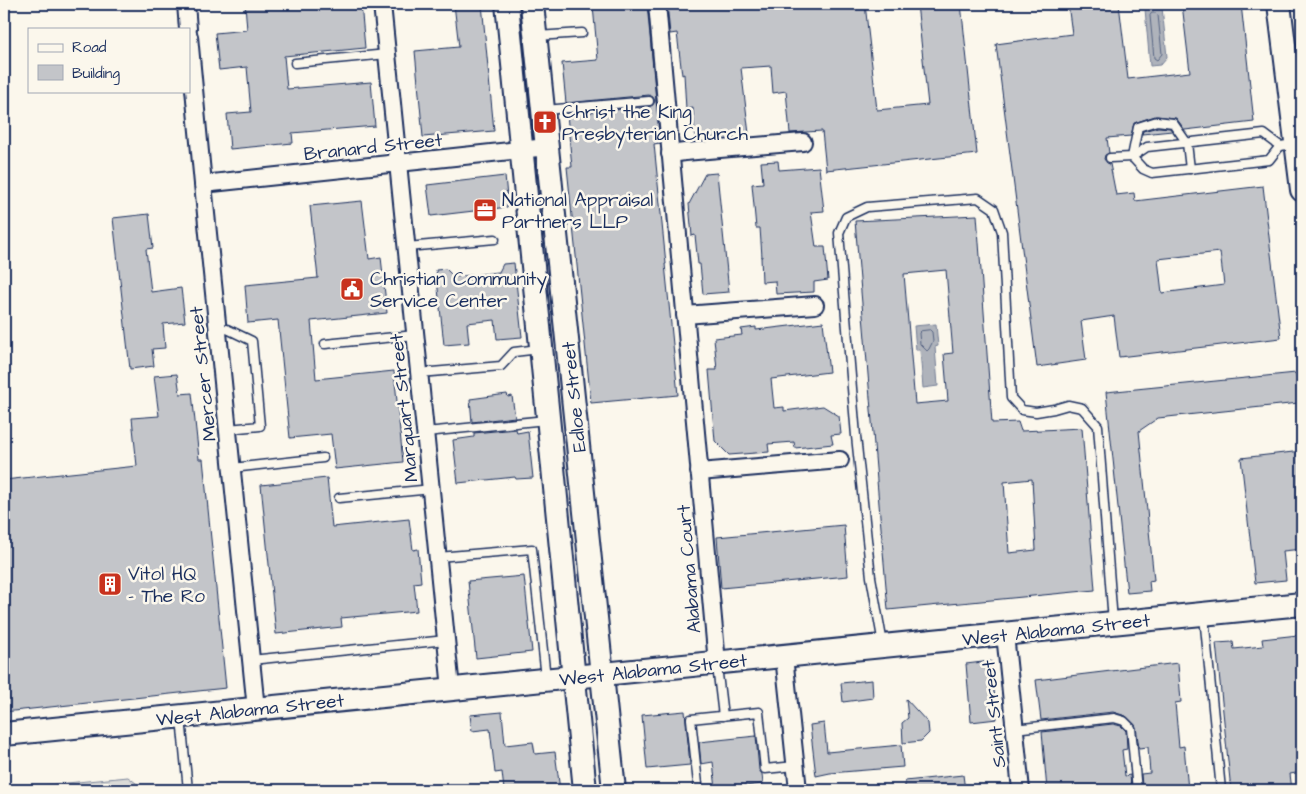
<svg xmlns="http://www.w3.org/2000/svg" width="1306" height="794" font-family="'Architects Daughter',sans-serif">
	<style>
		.green { fill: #dadad7; stroke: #7a849a }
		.water { fill: #afb3bb; stroke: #747e96 }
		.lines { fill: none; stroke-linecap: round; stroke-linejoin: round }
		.shore { stroke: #566483; stroke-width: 1 }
		.building { fill: #c3c5c9; stroke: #1b2f5e; fill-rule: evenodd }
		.lane-casing { stroke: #1b2f5e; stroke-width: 11 }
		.street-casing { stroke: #1b2f5e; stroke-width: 20 }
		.secondary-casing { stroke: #1b2f5e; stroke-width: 26 }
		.lane { stroke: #fbf7ec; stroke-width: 8 }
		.street { stroke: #fbf7ec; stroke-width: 16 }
		.secondary { stroke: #fbf7ec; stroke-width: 22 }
		.labels { text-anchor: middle; stroke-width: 5; stroke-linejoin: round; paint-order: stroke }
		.poi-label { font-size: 19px; fill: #1b2f5e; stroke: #fbf7ec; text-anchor: start }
		.street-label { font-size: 19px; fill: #1b2f5e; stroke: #fbf7ec }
	</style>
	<rect width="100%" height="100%" fill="#fbf7ec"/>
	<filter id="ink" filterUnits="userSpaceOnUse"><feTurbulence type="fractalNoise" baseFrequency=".02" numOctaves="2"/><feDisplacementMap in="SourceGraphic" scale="10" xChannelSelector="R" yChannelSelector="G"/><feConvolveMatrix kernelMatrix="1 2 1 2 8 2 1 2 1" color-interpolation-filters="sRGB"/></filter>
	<g filter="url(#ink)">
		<polygon class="green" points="128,777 145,790 26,790 47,785"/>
		<g class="water">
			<polygon points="1162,7 1167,57 1160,65 1150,66 1145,9"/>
			<polygon points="936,324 938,346 935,347 938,386 923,388 920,350 916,350 914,326"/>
		</g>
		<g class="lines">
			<g class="shore">
				<polygon points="1152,13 1156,13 1158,15 1162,54 1157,60 1154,58 1150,16"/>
				<polygon points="930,330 932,332 933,341 929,349 927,351 920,344 919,333 921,331"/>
			</g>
		</g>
		<g class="building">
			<polygon points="245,4 361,4 365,48 284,56 287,89 371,82 375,126 292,133 293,143 230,149 227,114 251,112 247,67 219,70 215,33 247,30"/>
			<polygon points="454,4 482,4 494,131 423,137 415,51 459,47"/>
			<polygon points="619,4 647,4 660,143 654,144 666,264 665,264 678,395 591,403 567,167 572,167 567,114 649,107 653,105 655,101 653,97 649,95 566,103 562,63 598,60 593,6"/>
			<polygon points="667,4 865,4 877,110 928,105 917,4 961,4 977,154 826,170 822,131 790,133 786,91 773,93 771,66 741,68 749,134 695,139 693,108 686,109 684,74 682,75 677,33 670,34"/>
			<path d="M1068,4H1119L1128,79L1190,72L1182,4H1241L1254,122L1185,130L1176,118L1155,116L1134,123L1131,136L1107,138L1109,153L1105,155L1104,159L1107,163L1110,164L1116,195L1134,193L1135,201L1263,186L1281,338L1119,357L1114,316L1081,321L1086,360L1037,367L996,44L1072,34ZM1220,252L1224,285L1162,293L1158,259Z"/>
			<polygon points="1158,127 1170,128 1172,131 1142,134 1143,131"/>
			<polygon points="778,161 779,170 819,167 824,211 811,212 816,247 825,247 828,280 814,282 814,292 776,294 775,281 762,282 761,257 762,257 760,228 756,228 752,184 763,183 761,162"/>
			<polygon points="717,173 729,292 703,294 700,264 698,264 695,235 692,236 689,204 705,174"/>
			<polygon points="505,176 508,207 431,216 427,185"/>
			<polygon points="362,201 369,259 381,257 387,313 311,321 316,379 394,371 403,462 335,469 331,434 290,438 278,320 248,323 245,285 318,278 310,206"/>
			<polygon points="149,214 153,248 146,249 151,292 181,288 185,322 163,324 165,348 152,349 154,366 130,369 113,218"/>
			<path d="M977,215L992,423L1018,422L1021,431L1082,428L1095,590L888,610L855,221ZM946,270L953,353L944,354L948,401L915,404L904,274ZM1032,479L1036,550L1009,553L1004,482Z"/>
			<polygon points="514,263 522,337 497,339 495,320 467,323 469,343 444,345 436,270 446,269 454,277 499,272 503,264"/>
			<polygon points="823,322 829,372 771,379 774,408 784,407 784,411 823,406 839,416 841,434 831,435 833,444 795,448 794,442 768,444 769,452 729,455 715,441 709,370 717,370 714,338 742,335 741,329 756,327 756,330"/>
			<polygon points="1296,373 1299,403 1158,418 1139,431 1154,580 1149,581 1150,591 1127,593 1106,392"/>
			<polygon points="177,374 180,394 192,393 199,459 203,459 226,688 4,712 4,480 137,466 132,418 159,416 154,376"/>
			<polygon points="507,394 508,397 512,396 515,417 472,422 470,399"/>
			<polygon points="516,429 517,433 528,431 533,478 516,479 515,477 458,483 453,440 474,437 474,433"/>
			<polygon points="1302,451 1302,549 1283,551 1286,580 1255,583 1241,458"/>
			<polygon points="327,478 332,527 409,519 413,550 418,549 421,582 414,583 417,611 341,618 342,627 276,634 261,485"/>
			<polygon points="844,525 848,576 721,588 717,537"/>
			<polygon points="524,576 532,652 476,658 468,581"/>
			<polygon points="1298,635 1302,681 1302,772 1290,774 1292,790 1231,790 1216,643 1233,642 1234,649 1263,646 1262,639"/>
			<polygon points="991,661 997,719 971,722 966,664"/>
			<polygon points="1178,663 1181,702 1175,703 1179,747 1184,746 1188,790 1152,790 1152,785 1142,786 1141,774 1150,773 1148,747 1139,748 1136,727 1126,716 1113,712 1041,720 1036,680"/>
			<polygon points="872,680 873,698 843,702 841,683"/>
			<polygon points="906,699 928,723 929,733 921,741 903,743 902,723 908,718"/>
			<polygon points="685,711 690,765 647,769 642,715"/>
			<polygon points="502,712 505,745 533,742 535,754 555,752 560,790 504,790 502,772 495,773 490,729 472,731 470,715"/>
			<polygon points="824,723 827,752 901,745 903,767 830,773 816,776 810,725"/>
			<polygon points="1113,724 1121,726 1126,731 1127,749 1122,750 1125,776 1130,775 1131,787 1126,788 1127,790 1047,790 1042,732"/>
			<polygon points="756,736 759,770 762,774 763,784 716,789 713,762 701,764 699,742"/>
			<polygon points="963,775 965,790 905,790 905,781"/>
		</g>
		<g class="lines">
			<g class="lane-casing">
				<g id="lane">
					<polyline points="537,36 582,33"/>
					<polyline points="295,63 387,54"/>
					<polyline points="545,110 649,101"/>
					<polyline points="1132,157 1143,169 1152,173 1269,160 1280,146"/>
					<polyline points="1132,157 1138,127 1157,121 1173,123 1187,143 1190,169"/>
					<polyline points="1110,158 1132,157 1147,147 1264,134 1280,146 1295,144"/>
					<polyline points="407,247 495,239"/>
					<polyline points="218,331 227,329 252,341 260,426 228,429"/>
					<polyline points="325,344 415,335"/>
					<polyline points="420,373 501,366 514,352 539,349"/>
					<polyline points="426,432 546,420"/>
					<polyline points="232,468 323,458"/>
					<polyline points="339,498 432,489"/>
					<polyline points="438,557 532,549 546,678"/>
					<polyline points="1204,616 1221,790"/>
					<polyline points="883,644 871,577 856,436 839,233 846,217 867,207 978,198 994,209 1002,232 1011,398 1022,410 1036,412 1054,409 1068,405 1082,408 1098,426 1113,622"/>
					<polyline points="251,660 446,640"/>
					<polyline points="717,666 723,716"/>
					<polyline points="181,718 188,790"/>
					<polyline points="1014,729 1114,718 1124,721 1131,728 1137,790"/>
					<polyline points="698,784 691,719 759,712 765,769 795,766"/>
				</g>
			</g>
			<g class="street-casing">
				<g id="street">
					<polyline points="186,4 188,29"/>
					<polyline points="382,4 451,689"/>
					<polyline points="657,4 717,663"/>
					<polyline points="189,36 203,184 256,709"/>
					<polyline points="670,154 685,152 803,142"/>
					<polyline points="203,184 547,147"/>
					<polyline points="685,315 815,305"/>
					<polyline points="699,472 840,460"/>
					<polyline points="1005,634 1021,790"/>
					<polyline points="784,656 798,790"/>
				</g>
			</g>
			<g class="secondary-casing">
				<g id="secondary">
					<polyline points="507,4 585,790"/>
					<polyline points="532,4 614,790"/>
					<polyline points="1279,4 1302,190"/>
					<polyline points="4,734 1302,604"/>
				</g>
			</g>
			<use href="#lane" class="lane"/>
			<use href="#street" class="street"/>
			<use href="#secondary" class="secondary"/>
		</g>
	</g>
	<defs>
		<g id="church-square" transform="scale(1.25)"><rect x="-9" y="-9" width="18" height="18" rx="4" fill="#c8321e" stroke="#fbf7ec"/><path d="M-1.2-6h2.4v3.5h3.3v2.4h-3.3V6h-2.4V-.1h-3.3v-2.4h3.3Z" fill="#fff"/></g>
		<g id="office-square" transform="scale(1.25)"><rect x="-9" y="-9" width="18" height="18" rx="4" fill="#c8321e" stroke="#fbf7ec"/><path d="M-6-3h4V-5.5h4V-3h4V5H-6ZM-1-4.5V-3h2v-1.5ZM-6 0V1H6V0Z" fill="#fff"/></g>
		<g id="civic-square" transform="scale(1.25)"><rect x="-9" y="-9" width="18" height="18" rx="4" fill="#c8321e" stroke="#fbf7ec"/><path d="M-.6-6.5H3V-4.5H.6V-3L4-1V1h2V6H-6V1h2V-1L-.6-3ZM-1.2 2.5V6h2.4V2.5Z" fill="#fff"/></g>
		<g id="building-square" transform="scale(1.25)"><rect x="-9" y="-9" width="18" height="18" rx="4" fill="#c8321e" stroke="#fbf7ec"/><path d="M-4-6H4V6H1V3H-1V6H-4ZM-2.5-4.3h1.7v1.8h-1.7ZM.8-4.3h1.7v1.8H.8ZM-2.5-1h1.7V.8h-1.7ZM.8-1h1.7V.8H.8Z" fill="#fff"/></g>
	</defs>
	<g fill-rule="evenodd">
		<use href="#church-square" x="545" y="122"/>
		<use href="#office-square" x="485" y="210"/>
		<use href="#civic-square" x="352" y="289"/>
		<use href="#building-square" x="110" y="584"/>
	</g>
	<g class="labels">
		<g class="poi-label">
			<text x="562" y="118">Christ the King<tspan x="562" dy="22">Presbyterian Church</tspan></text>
			<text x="502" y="206">National Appraisal<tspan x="502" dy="22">Partners LLP</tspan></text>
			<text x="370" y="285">Christian Community<tspan x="370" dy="22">Service Center</tspan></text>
			<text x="128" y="580">Vitol HQ<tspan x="128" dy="22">- The Ro</tspan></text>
		</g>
		<g class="street-label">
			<text transform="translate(373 146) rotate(-6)" y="7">Branard Street</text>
			<text transform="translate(202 374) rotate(-96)" y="7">Mercer Street</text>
			<text transform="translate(573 397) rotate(-96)" y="7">Edloe Street</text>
			<text transform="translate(403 408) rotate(-96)" y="7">Marquart Street</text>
			<text transform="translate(688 569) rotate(-95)" y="7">Alabama Court</text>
			<text transform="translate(1056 629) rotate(-6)" y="7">West Alabama Street</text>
			<text transform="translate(653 669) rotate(-6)" y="7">West Alabama Street</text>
			<text transform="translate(250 709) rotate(-6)" y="7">West Alabama Street</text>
			<text transform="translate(993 714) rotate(-96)" y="7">Saint Street</text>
		</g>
	</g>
	<rect width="1306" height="794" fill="none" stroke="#fbf7ec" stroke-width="20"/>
	<rect x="10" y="10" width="1286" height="774" fill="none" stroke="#1b2f5e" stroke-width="2" filter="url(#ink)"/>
	<rect x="28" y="28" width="162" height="65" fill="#fbf7ec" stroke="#a1a7b3"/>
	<rect x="38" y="44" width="25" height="8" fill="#fbf7ec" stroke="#a1a7b3"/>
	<text x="72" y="52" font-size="15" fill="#1b2f5e">Road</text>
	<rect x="38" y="65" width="25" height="15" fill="#c3c5c9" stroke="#a1a7b3"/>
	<text x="72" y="78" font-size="15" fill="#1b2f5e">Building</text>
</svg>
